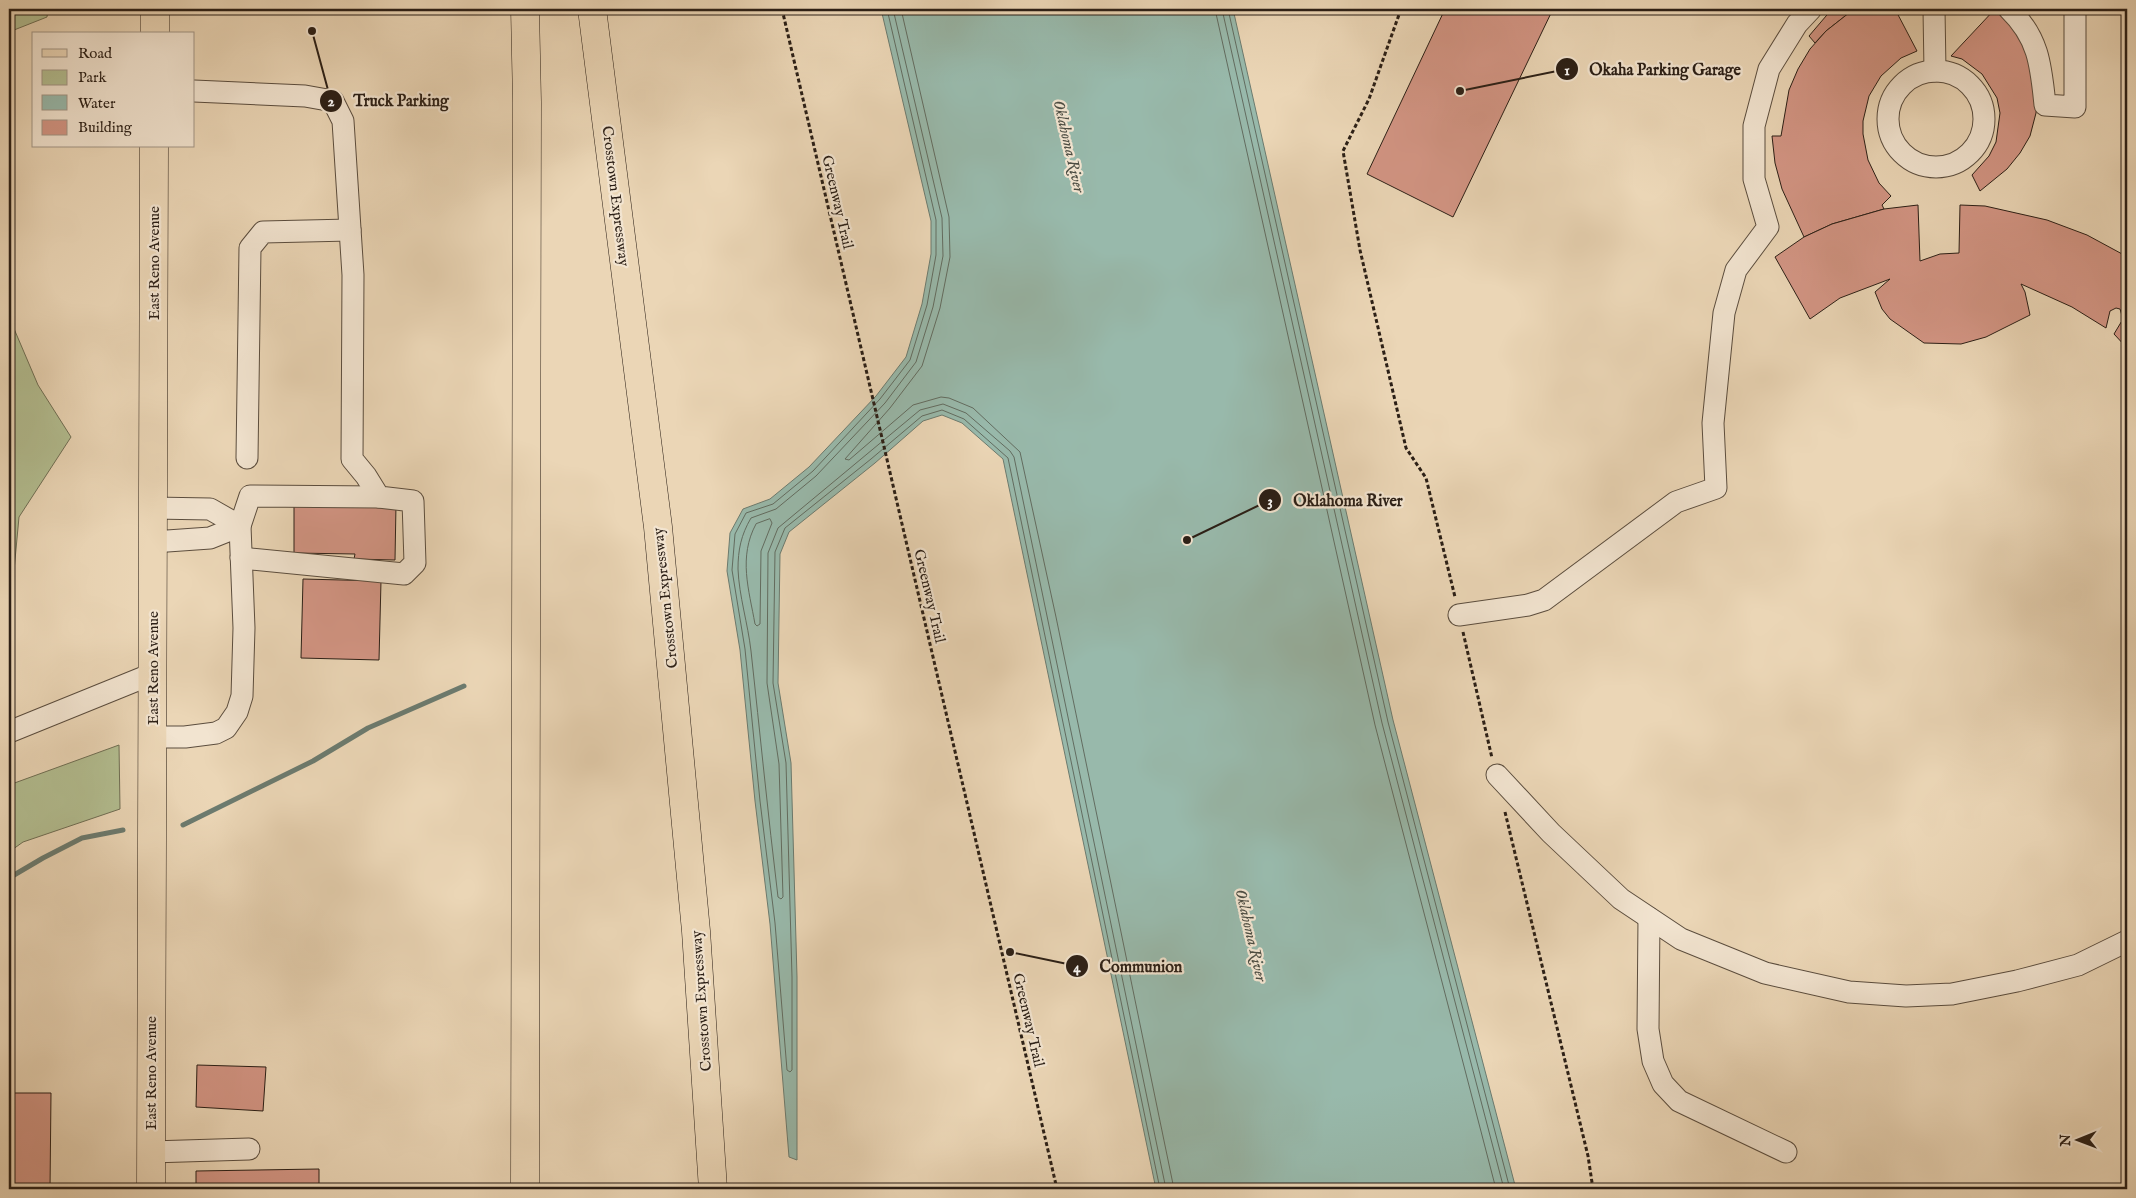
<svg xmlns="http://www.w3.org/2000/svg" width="2136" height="1198" font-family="'IM FELL English',serif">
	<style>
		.green { fill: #b3be91; stroke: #6f6e54 }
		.water { fill: #98b9ab; stroke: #6c7b6f }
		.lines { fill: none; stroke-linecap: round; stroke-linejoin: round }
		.shore { stroke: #626c60; stroke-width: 1 }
		.stream { stroke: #6c7b6f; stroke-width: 5 }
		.building { fill: #d39584; stroke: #2b1f16 }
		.minor-casing { stroke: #5b4d3e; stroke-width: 23 }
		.major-casing { stroke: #2b1f16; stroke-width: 29 }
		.highway-casing { stroke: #2b1f16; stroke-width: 29 }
		.path { stroke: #2b1f16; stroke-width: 3; stroke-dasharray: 4 2.5; stroke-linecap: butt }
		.minor { stroke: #f2e4d0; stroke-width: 21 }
		.major { stroke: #ebd6b6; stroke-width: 28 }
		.highway { stroke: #ebd6b6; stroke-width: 28 }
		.labels { text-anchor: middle; stroke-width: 4.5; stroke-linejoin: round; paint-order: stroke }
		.street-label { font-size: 15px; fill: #2b1f16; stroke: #f2e4d0 }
		.water-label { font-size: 16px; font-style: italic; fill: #4c4d43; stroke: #f2e4d0 }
		.leader { fill: none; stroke: #2b1f16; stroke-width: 2 }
		.callout-dot { fill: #2b1f16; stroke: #f2e4d0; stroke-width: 2 }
		.mark-label { font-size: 15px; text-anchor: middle; font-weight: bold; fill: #fff }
		.callout-label { font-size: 16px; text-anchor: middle; font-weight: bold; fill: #2b1f16; stroke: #f2e4d0; stroke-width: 4.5; stroke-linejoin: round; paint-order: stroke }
	</style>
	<rect width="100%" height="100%" fill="#ebd6b6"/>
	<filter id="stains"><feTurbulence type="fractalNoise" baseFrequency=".004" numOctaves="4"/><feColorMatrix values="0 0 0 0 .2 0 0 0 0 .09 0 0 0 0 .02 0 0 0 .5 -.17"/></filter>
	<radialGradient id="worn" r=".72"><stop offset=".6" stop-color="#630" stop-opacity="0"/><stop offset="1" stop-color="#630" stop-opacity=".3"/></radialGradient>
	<g class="green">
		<polygon points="9,9 48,9 47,17 9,32"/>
		<polygon points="9,324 12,324 38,385 71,437 19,517 12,592 9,591"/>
		<polygon points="119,745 120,809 23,842 9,852 9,785"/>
	</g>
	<polygon class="water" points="881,9 1233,9 1393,720 1516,1189 1156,1189 1003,459 962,423 942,415 923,421 875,463 789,532 780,554 778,683 791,763 797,977 797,1160 789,1157 770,924 755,801 740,650 727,571 730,533 743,509 770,499 809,467 876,396 906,357 922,304 931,254 931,221"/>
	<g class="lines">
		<g class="shore">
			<polyline points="887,9 936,220 936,255 927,305 910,360 880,399 813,471 773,504 746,513 735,534 732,570 745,649 760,801 775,923 787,1070 790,1072 792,1070 792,977 786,763 773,683 775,552 785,528 871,459 922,416 942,410 964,419 1008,458 1160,1189"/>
			<path d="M893,9L942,218L943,256L933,307L916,362L885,403L816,476L776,509L751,518C741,535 738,550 738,569C739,596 748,624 751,651C760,733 768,815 778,897L781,899L783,897L779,764L767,683L768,553L778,528L920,410L943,404L966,413L1010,451L1014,457L1166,1189"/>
			<polyline points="901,9 949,217 950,257 940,308 922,366 890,408 845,459 849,460 913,405 941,397 949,398 973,408 1020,452 1056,617 1174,1189"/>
			<polyline points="1215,9 1375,725 1496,1189"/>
			<polyline points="1222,9 1382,723 1504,1189"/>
			<polyline points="1228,9 1388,722 1510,1189"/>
			<path d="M770,519L772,523L761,551L760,624L757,626L755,624C749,590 738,557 756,524Z"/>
		</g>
		<g class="stream">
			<polyline points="183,825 313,761 368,728 464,686"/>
			<polyline points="9,878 43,858 82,838 123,830"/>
		</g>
	</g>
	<g class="building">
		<polygon points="1445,9 1553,9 1453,217 1367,174"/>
		<polygon points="1832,9 1854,9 1826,31 1815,43 1809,36"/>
		<polygon points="1854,9 1895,9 1917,51 1901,58 1881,76 1869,96 1863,121 1863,134 1868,160 1879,183 1891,196 1882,205 1884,209 1832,224 1804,237 1782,189 1775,163 1772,136 1781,136 1789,90 1798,69 1810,49 1826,31"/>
		<polygon points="1995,9 2017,32 2035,72 2038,94 2036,113 2030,136 2020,153 2007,169 1980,191 1972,175 1989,156 1996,142 2000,113 1997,98 1982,74 1962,59 1951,56"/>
		<polygon points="1918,205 1920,261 1940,254 1959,253 1960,205 1985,206 2047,220 2087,235 2124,255 2127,258 2127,348 2114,334 2123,319 2120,309 2116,308 2110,311 2106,328 2072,307 2021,284 2025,292 2030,315 1986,337 1961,344 1924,343 1890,319 1882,309 1875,292 1890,279 1840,298 1810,319 1775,257 1804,237 1832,224 1884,209"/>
		<polygon points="294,503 396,505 395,560 354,559 355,554 294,553"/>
		<polygon points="303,579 381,581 379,660 301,658"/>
		<polygon points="197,1065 266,1067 263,1111 196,1107"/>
		<polygon points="9,1093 51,1093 50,1189 9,1189"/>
		<polygon points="319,1169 319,1189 196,1189 196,1171"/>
	</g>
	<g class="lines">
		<g class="minor-casing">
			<g id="minor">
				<polyline points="1934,9 1935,71"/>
				<path d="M2009,9C2039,38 2041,66 2045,105L2075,107V9"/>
				<circle cx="1936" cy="119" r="48"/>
				<polyline points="194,91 305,96 333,101 343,121 353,275 352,459 366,476 379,497 413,501 415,563 404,574 241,558"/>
				<polyline points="247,458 250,248 263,232 350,230"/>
				<polyline points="153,508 210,509 240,526"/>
				<polyline points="153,542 210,538 240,526"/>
				<polyline points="1459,615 1528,605 1544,600 1676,502 1716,488 1713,423 1724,313 1736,270 1768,227 1754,179 1754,126 1769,69 1797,24 1811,9"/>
				<polyline points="9,732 152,674"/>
				<polyline points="152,737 185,737 216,733 226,728 237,712 242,696 244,628 240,526 250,496 379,497"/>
				<polyline points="1497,775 1551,833 1621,899 1681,939 1765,973 1849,992 1906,996 1952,994 2017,981 2078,965 2127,941"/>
				<polyline points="1649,918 1648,1029 1653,1061 1663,1084 1679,1101 1786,1152"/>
				<polyline points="151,1152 249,1149"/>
			</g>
		</g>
		<g class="major-casing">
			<g id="major">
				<polyline points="155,34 155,9"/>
				<polyline points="151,1189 154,146"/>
			</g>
		</g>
		<g class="highway-casing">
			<g id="highway">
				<polyline points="592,9 658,527 696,931 713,1189"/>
				<polyline points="525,1189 527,102 525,9"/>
			</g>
		</g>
		<g class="path">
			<polyline points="782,9 1057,1189"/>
			<polyline points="1401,9 1369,99 1343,151 1360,250 1406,448 1426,478 1455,597"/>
			<polyline points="1463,632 1492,758"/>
			<polyline points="1505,812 1588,1156 1593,1189"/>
		</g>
		<use href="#minor" class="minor"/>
		<use href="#major" class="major"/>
		<use href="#highway" class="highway"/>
	</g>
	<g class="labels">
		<g class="street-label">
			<text transform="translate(616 196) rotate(83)" y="5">Crosstown Expressway</text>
			<text transform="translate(838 202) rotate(77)" y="5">Greenway Trail</text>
			<text transform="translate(154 263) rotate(-90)" y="5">East Reno Avenue</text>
			<text transform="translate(930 596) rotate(77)" y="5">Greenway Trail</text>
			<text transform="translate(665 598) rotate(-96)" y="5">Crosstown Expressway</text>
			<text transform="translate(153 668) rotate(-90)" y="5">East Reno Avenue</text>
			<text transform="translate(701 1001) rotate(-94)" y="5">Crosstown Expressway</text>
			<text transform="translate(1029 1020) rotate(77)" y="5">Greenway Trail</text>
			<text transform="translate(151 1073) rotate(-90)" y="5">East Reno Avenue</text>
		</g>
		<g class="water-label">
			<text transform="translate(1070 146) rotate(77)" y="6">Oklahoma River</text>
			<text transform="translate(1252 935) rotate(77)" y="6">Oklahoma River</text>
		</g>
	</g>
	<path class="leader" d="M1460 91L1567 69M312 31L331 101M1187 540L1270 500M1010 952L1077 966"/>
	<g class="callout-dot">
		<circle cx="1460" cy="91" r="5"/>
		<circle cx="312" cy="31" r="5"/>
		<circle cx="1187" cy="540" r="5"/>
		<circle cx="1010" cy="952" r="5"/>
		<circle cx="1567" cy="69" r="12"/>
		<circle cx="331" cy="101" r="12"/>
		<circle cx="1270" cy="500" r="12"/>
		<circle cx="1077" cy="966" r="12"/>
	</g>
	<g class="mark-label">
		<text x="1567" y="75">1</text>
		<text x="331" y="106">2</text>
		<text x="1270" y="506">3</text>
		<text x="1077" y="972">4</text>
	</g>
	<g class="callout-label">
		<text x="1665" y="75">Okaha Parking Garage</text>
		<text x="401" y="106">Truck Parking</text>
		<text x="1348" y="506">Oklahoma River</text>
		<text x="1141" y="972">Communion</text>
	</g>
	<rect width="2136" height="1198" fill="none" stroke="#ebd6b6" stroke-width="30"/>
	<rect x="10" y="10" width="2116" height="1178" fill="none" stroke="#2b1f16" stroke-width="2.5"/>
	<rect x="15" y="15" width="2106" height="1168" fill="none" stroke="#2b1f16"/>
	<rect x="32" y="32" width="162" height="115" fill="#f2e4d0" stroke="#a29586"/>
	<rect x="42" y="49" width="25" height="8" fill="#ebd6b6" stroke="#a29586"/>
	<text x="78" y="58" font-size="15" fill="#2b1f16">Road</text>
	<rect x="42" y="70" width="25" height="15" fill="#b3be91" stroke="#a29586"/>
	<text x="78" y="82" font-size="15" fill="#2b1f16">Park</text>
	<rect x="42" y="95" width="25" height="15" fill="#98b9ab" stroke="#a29586"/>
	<text x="78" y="108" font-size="15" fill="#2b1f16">Water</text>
	<rect x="42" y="120" width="25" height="15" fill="#d39584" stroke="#a29586"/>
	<text x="78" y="132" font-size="15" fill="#2b1f16">Building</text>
	<g transform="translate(2078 1140) rotate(269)" stroke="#f2e4d0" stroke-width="4" paint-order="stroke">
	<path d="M0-4L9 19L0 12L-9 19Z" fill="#2b1f16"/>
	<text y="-8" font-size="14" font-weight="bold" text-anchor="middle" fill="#2b1f16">N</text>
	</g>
	<rect width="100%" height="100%" filter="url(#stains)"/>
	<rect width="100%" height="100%" fill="url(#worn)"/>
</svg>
